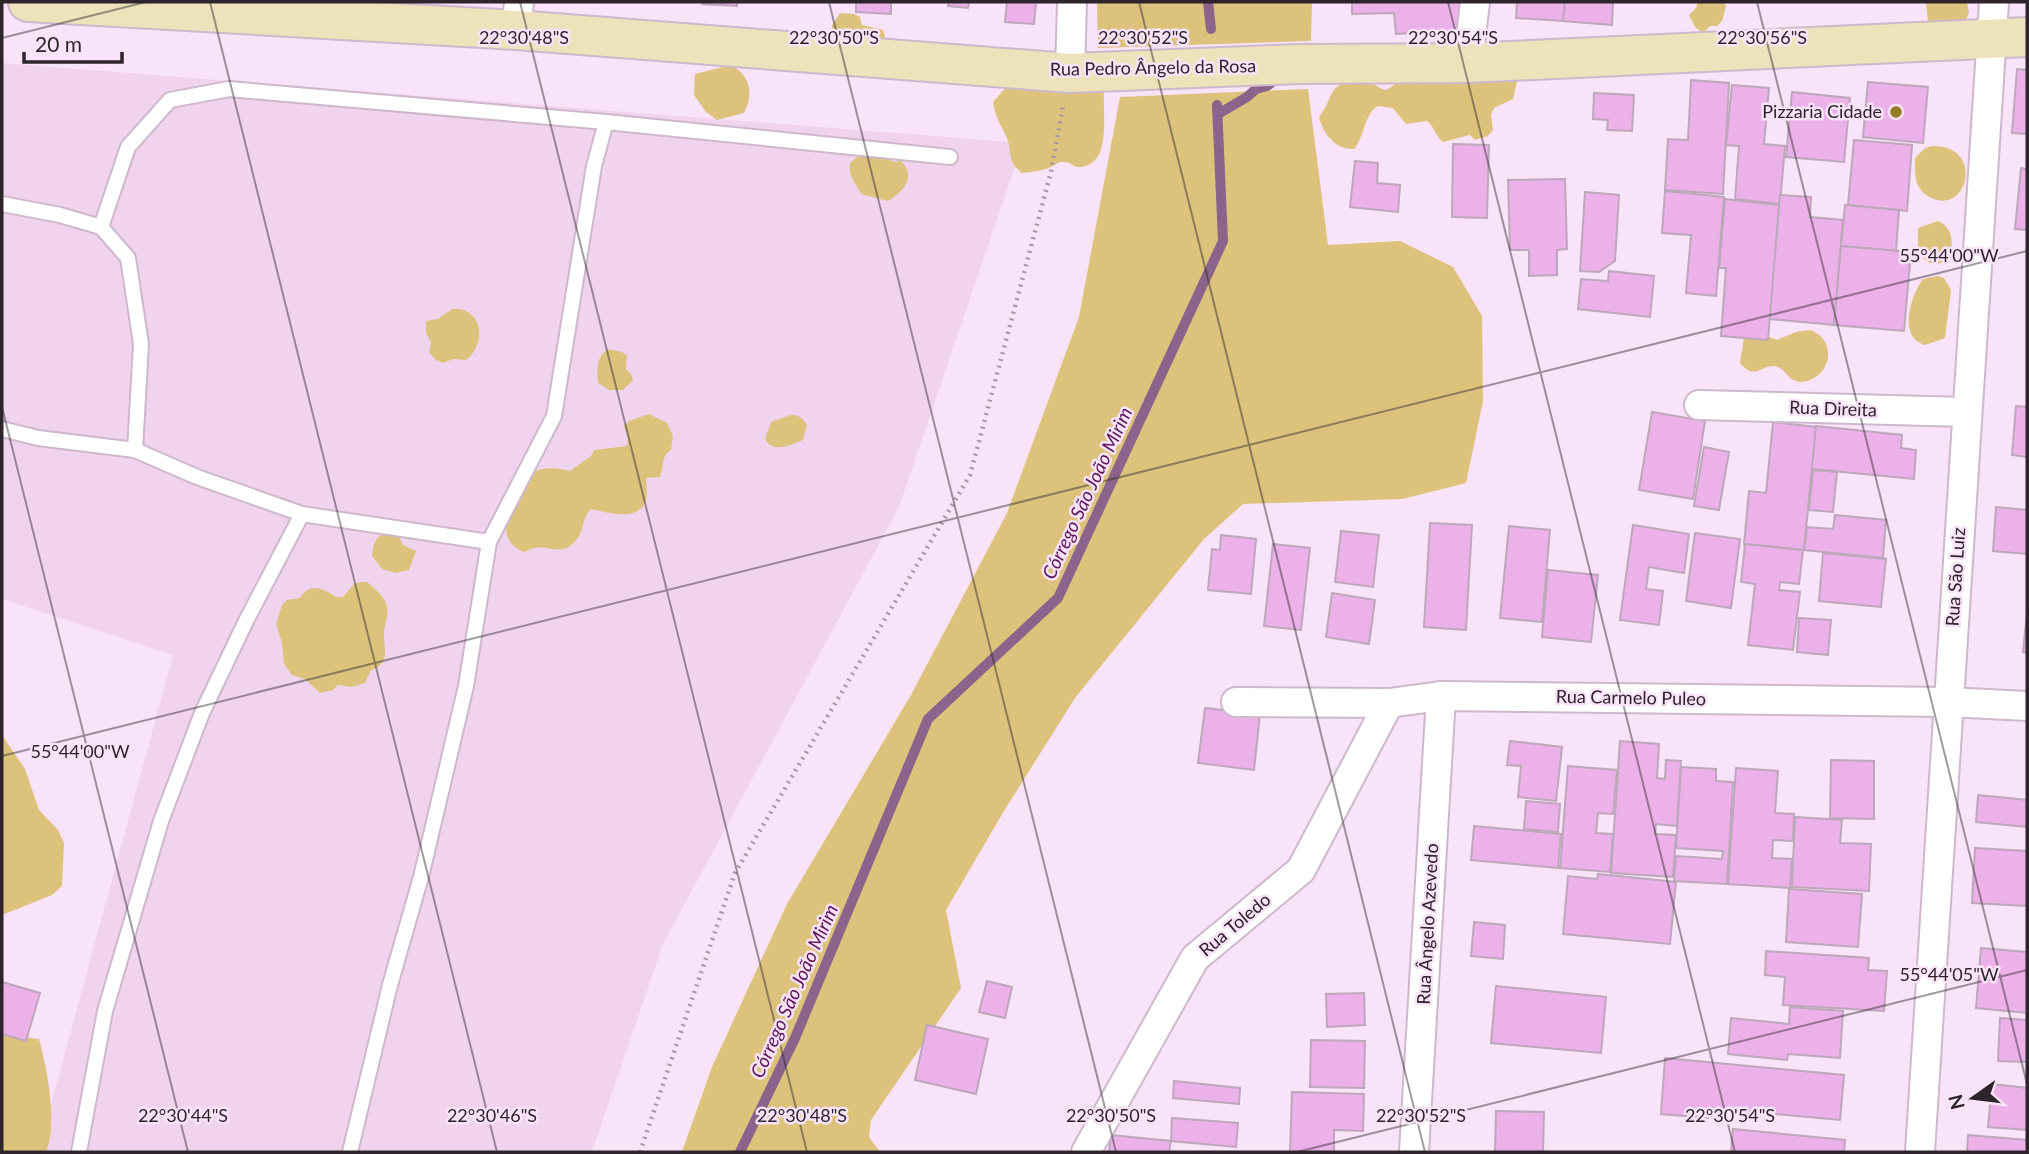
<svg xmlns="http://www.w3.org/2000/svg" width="2029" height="1154" font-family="Lato,sans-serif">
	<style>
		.built { fill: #f0d4ee }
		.green { fill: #dcc27b }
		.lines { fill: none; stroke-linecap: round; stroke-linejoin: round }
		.stream { stroke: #8c638a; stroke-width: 10 }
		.building { fill: #ecb1e9; stroke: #bda7bb; stroke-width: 2 }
		.lane-casing { stroke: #ceb8cc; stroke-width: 18 }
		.street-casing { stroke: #ceb8cc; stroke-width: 32 }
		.secondary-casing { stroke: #ceb8cc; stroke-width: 42 }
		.path { stroke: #a897a7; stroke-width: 4.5; stroke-dasharray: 2 5; stroke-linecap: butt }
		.lane { stroke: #fff; stroke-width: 14 }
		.street { stroke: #fff; stroke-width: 28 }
		.secondary { stroke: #eee2bb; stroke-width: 38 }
		.ticks { fill: none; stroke: #2d242c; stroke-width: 2; stroke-opacity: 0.45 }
		.poi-dot { fill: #977b23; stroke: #f9e3f8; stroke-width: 2.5 }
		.labels { text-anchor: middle; stroke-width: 5; stroke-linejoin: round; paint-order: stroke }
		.street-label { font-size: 18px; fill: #2d242c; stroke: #f9e3f8 }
		.poi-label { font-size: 18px; fill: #2d242c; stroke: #f9e3f8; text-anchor: end }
		.water-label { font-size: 19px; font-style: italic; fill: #591659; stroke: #f9e3f8 }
		.ticks-label { font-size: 18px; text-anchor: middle; fill: #2d242c; stroke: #f9e3f8; stroke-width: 5; stroke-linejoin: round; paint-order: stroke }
	</style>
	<rect width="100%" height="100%" fill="#f9e3f8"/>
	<polygon class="built" points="2,63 1023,143 899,507 663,944 592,1152 38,1152 173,655 2,599"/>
	<g class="green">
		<polygon points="1097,2 1312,2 1311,41 1098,48"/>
		<polygon points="1698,2 1723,2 1726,6 1722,21 1717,26 1710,26 1703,33 1695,27 1689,15 1696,8"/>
		<polygon points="1926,2 1967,2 1969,12 1964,25 1928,23"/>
		<polygon points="840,13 854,14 860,17 862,25 883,30 887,43 832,38 832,25"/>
		<path d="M1466,37C1495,38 1502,55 1518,77L1513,99L1494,108L1491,115L1493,130L1488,136L1475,140L1470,135L1443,142C1435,136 1435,127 1427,121L1406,124L1393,108L1378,106C1364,114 1365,136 1354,149C1335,150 1323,133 1319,117C1327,107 1327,102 1332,93C1338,81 1356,78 1367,81C1375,83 1378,89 1387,90L1404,77L1419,76L1429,84H1443L1447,79L1446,45Z"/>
		<path d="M731,65C750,75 754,94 744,113L717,120L706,112L694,95L695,74Z"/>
		<path d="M1008,85L1104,91C1102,112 1113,166 1079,167C1074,167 1070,162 1064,162C1058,161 1054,166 1049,168C1041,171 1030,172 1022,173C1006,161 1013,153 1007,138C1001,125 995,117 993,102Z"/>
		<polygon points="1308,89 1328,245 1400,241 1453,267 1482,316 1483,401 1466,483 1402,499 1243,504 1204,539 1075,698 1004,811 946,910 961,988 871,1120 869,1137 880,1152 682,1152 712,1067 787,904 911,695 1007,513 1079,317 1120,97"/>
		<path d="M1932,146C1984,145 1969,212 1934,199C1914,191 1915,177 1915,158L1925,148Z"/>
		<path d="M861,154H882L893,162L901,161C917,177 903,192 888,201L861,194C855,182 848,176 850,163Z"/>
		<path d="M1938,221C1953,226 1955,248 1947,260C1934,268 1928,263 1918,253V228Z"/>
		<path d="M1937,276L1944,278L1951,290L1945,338L1925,345C1897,337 1911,295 1923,279Z"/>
		<path d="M452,309C457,309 465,309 469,313C486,324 480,350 466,360L453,359L443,363L436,360L429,352L431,342L426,333V321L438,319Z"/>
		<path d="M1810,330C1839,340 1831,380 1801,382C1788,382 1785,367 1774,366C1761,365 1755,381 1740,363L1744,338C1756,330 1764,335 1777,340L1796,332Z"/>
		<path d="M608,349L622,352L627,356L626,369L631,374L633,380L623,390H609L598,383C597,369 596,357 608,349Z"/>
		<path d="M649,414L667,423L673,436L671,450L665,455L660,477L646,478C646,485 648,494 646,500C639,523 606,512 591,509C582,518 584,530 577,539C563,558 550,545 535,548C531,548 528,551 524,552C499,544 506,515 508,495L528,487L530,474C544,466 555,468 570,471L591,456L594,450L627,446L628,439L624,426L629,421Z"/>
		<path d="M791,415C799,415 803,418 807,425L803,440C790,445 773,454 765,439L771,422Z"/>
		<path d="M397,532L403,545L416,551L409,570L396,573L382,569L372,556C374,537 379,533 397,532Z"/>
		<path d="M361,582H367C374,588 383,595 386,603C390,614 385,621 384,632C383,647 392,664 371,670L365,683L352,687L338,685L333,690L320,693L305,679L292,675L284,664L282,643L276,624L282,605L287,600L300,598C310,582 323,588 336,597H343L354,584Z"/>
		<polygon points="2,735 25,769 39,810 58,830 64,843 62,886 52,895 2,915"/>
		<path d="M5,1035L39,1039C47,1068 58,1125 46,1152H2V1037Z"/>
	</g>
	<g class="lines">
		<g class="stream">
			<polyline points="1208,2 1211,29"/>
			<polyline points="1218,114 1247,97 1256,89 1267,86 1278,78"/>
			<polyline points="740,1152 795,1038 928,719 1058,598 1223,241 1217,105"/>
		</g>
	</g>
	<g class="building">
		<polygon points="702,2 737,2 737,6 702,4"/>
		<polygon points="856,2 891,2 891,14 856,12"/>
		<polygon points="949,2 969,2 968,8 948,6"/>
		<polygon points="1007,2 1036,2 1034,24 1005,22"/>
		<polygon points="1352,2 1467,2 1465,26 1458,31 1396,34 1394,13 1352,14"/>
		<polygon points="1517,2 1565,2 1563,21 1516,18"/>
		<polygon points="1565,2 1613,2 1612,25 1563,21"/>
		<polygon points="2017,69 2027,70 2027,134 2012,133"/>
		<polygon points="1691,80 1729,83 1723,194 1665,190 1668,139 1688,140"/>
		<polygon points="1868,82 1928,87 1923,143 1863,137"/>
		<polygon points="1732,85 1769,88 1764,144 1785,146 1780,204 1735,199 1739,146 1726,145"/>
		<polygon points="1792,92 1850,98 1844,162 1786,157"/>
		<polygon points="1594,93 1634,95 1632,131 1607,130 1608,120 1593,119"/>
		<polygon points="1854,140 1912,145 1907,211 1848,205"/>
		<polygon points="1453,144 1489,145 1487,218 1452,217"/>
		<polygon points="1355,161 1378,163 1377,183 1400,185 1398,212 1350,207"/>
		<polygon points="2021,168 2027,169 2027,230 2015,229"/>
		<polygon points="1565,179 1567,249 1557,250 1557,275 1529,276 1529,250 1510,250 1508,180"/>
		<polygon points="1665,191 1724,197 1716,296 1686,293 1691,235 1662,233"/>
		<polygon points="1585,192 1619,195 1615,261 1599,272 1580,271"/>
		<polygon points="1780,195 1811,197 1810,217 1843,220 1834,325 1769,319"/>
		<polygon points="1725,199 1779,205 1768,340 1721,336 1726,268 1719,268"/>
		<polygon points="1845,205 1899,210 1896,251 1841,246"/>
		<polygon points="1841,246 1911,252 1904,331 1834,325"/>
		<polygon points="1609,271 1654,276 1650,317 1578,309 1581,279 1608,281"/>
		<polygon points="2016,406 2027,407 2027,457 2012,455"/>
		<polygon points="1652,412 1705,421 1693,499 1639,490"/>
		<polygon points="1773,422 1816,427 1804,550 1744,544 1749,491 1766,493"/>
		<polygon points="1816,426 1902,435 1901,448 1916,450 1914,479 1812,469"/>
		<polygon points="1704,447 1729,452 1719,510 1694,506"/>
		<polygon points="1813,470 1837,472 1833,512 1809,510"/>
		<polygon points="1996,507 2027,510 2027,554 1993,551"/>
		<polygon points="1835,515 1886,520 1883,558 1804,550 1807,527 1833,529"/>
		<polygon points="1430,523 1472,525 1466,630 1424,627"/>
		<polygon points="1633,525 1689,534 1684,573 1649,567 1646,589 1663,591 1659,625 1620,620"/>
		<polygon points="1509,526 1550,530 1542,622 1500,618"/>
		<polygon points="1341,531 1379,535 1373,587 1335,582"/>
		<polygon points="1695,533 1740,539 1731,608 1686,601"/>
		<polygon points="1221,535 1256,539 1251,594 1208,590 1212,549 1220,550"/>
		<polygon points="1273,544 1310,548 1301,630 1264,626"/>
		<polygon points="1745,544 1803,550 1799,584 1780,582 1779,590 1800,592 1793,650 1748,645 1755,584 1741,582"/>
		<polygon points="1823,553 1886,559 1881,607 1819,601"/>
		<polygon points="1548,570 1598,575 1591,642 1542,637"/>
		<polygon points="1332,593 1375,600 1369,644 1326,637"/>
		<polygon points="2027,612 2027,653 2023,652"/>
		<polygon points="1799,618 1831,620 1828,655 1797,652"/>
		<polygon points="1205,708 1260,714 1254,770 1198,763"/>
		<polygon points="1510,741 1562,747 1556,801 1518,797 1521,766 1507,765"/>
		<polygon points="1620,741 1659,744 1657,778 1665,779 1666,760 1681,761 1677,826 1656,824 1655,834 1676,835 1673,877 1611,873"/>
		<polygon points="1831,760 1874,761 1874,819 1830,818"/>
		<polygon points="1568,766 1617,770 1613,814 1598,813 1596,833 1613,834 1610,872 1560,868"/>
		<polygon points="1681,767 1716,769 1716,781 1733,782 1727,884 1674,881 1676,856 1722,859 1723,851 1676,848"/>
		<polygon points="1736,768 1778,771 1775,813 1794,814 1793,841 1773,840 1772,858 1792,859 1790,888 1728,884"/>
		<polygon points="1978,795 2027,800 2027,827 1976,822"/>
		<polygon points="1526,801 1560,804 1558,832 1524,829"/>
		<polygon points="1795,817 1842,820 1840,843 1871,844 1869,891 1792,887"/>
		<polygon points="1474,826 1561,834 1558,868 1471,860"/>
		<polygon points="1975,848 2027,851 2027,906 1972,903"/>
		<polygon points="1598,874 1676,882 1670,944 1563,934 1568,876 1597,879"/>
		<polygon points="1789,889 1862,894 1858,947 1786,942"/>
		<polygon points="1474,922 1505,925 1503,959 1471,956"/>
		<polygon points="1981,948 2027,952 2027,1013 1976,1008"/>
		<polygon points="1766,951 1869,958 1868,970 1887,971 1884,1011 1783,1005 1785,977 1765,975"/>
		<polygon points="987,981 1012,987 1005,1018 979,1012"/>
		<polygon points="2,982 40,993 26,1041 2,1034"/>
		<polygon points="1496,986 1606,997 1601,1053 1491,1043"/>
		<polygon points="1364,993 1365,1025 1327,1027 1326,994"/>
		<polygon points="1790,1007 1843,1011 1840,1058 1788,1054 1787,1060 1728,1054 1731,1018 1789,1024"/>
		<polygon points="2000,1018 2027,1020 2027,1062 1998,1061"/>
		<polygon points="927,1025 988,1039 976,1094 915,1080"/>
		<polygon points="1311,1040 1365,1041 1364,1088 1310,1087"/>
		<polygon points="1665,1058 1844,1075 1840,1120 1709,1108 1708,1118 1661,1114"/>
		<polygon points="1174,1081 1240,1088 1239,1104 1173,1098"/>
		<polygon points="1992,1084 2027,1088 2027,1130 1988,1127"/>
		<polygon points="1292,1092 1364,1094 1363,1131 1334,1130 1334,1152 1290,1152"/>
		<polygon points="1496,1111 1544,1112 1543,1152 1495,1152"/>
		<polygon points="1172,1118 1238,1123 1236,1147 1171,1141"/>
		<polygon points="1733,1129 1845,1140 1844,1152 1731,1152"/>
		<polygon points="1111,1135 1171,1141 1169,1152 1109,1152"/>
		<polygon points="1968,1135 2027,1140 2027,1152 1967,1152"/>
	</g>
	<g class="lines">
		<g class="lane-casing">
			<g id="lane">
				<polyline points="2,204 60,215 101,227 128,258 141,344 135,450"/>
				<polyline points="101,227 128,147 170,100 229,89 606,122"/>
				<polyline points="2,429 38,438 135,450 197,477 302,514 489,542 466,686 421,877 390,985 350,1152"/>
				<polyline points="489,542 554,416 594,166 606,122 950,157"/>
				<polyline points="79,1152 105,1011 161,821 202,713 246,621 302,514"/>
			</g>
		</g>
		<g class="street-casing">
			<g id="street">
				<polyline points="516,30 519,2"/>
				<polyline points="1468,63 1475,2"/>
				<polyline points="1070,73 1072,2"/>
				<polyline points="1699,405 1966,412"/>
				<polyline points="1236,702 1389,703 1441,696 1948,702 2027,706"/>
				<polyline points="1086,1152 1195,958 1301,870 1389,703"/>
				<polyline points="1414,1152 1441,696"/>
				<polyline points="1920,1152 1994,2"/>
			</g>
		</g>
		<g class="secondary-casing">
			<polyline id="secondary" points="28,2 516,30 1070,73 1299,64 1468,63 2027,37"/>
		</g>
		<polyline class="path" points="640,1152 735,873 970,475 1051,172 1063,107"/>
		<use href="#lane" class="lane"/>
		<use href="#street" class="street"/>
		<use href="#secondary" class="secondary"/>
	</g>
	<path class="ticks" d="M210,2L497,1152M520,2L807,1152M829,2L1116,1152M1139,2L1425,1152M1448,2L1735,1152M1757,2L2027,1084M2,38L146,2M2,407L188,1152M2,756L2027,251M1297,1152L2027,970"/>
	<circle class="poi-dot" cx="1896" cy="112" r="7"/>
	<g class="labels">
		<g class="street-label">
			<text transform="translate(1153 68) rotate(-1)" y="6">Rua Pedro Ângelo da Rosa</text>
			<text transform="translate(1833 409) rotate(2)" y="6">Rua Direita</text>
			<text transform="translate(1956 577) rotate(-86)" y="6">Rua São Luiz</text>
			<text transform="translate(1631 698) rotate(1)" y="6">Rua Carmelo Puleo</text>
			<text transform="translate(1428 924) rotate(-87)" y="6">Rua Ângelo Azevedo</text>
			<text transform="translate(1235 925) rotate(-40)" y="6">Rua Toledo</text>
		</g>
		<g class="poi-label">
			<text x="1882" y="118">Pizzaria Cidade</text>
		</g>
		<g class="water-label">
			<text transform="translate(1087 493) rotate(-65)" y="7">Córrego São João Mirim</text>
			<text transform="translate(794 991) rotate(-66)" y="7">Córrego São João Mirim</text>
		</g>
	</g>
	<g class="ticks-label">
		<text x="524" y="44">22°30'48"S</text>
		<text x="834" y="44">22°30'50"S</text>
		<text x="1143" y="44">22°30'52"S</text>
		<text x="1453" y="44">22°30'54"S</text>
		<text x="1762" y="44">22°30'56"S</text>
		<text x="1949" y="262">55°44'00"W</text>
		<text x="80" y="758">55°44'00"W</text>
		<text x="1949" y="981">55°44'05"W</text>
		<text x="183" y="1122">22°30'44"S</text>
		<text x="492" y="1122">22°30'46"S</text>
		<text x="802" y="1122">22°30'48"S</text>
		<text x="1111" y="1122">22°30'50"S</text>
		<text x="1421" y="1122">22°30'52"S</text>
		<text x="1730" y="1122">22°30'54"S</text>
	</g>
	<rect width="2029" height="1154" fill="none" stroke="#2d242c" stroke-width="7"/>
	<g transform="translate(1973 1098) rotate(256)" stroke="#f9e3f8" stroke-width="5" paint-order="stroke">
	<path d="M0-5L12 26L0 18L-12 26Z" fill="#2d242c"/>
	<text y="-10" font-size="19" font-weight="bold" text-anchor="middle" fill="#2d242c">N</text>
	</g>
	<path d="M24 52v10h98v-10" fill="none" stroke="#2d242c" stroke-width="3.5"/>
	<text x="35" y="52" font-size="21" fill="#2d242c" stroke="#f9e3f8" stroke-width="5" paint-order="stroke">20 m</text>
</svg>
